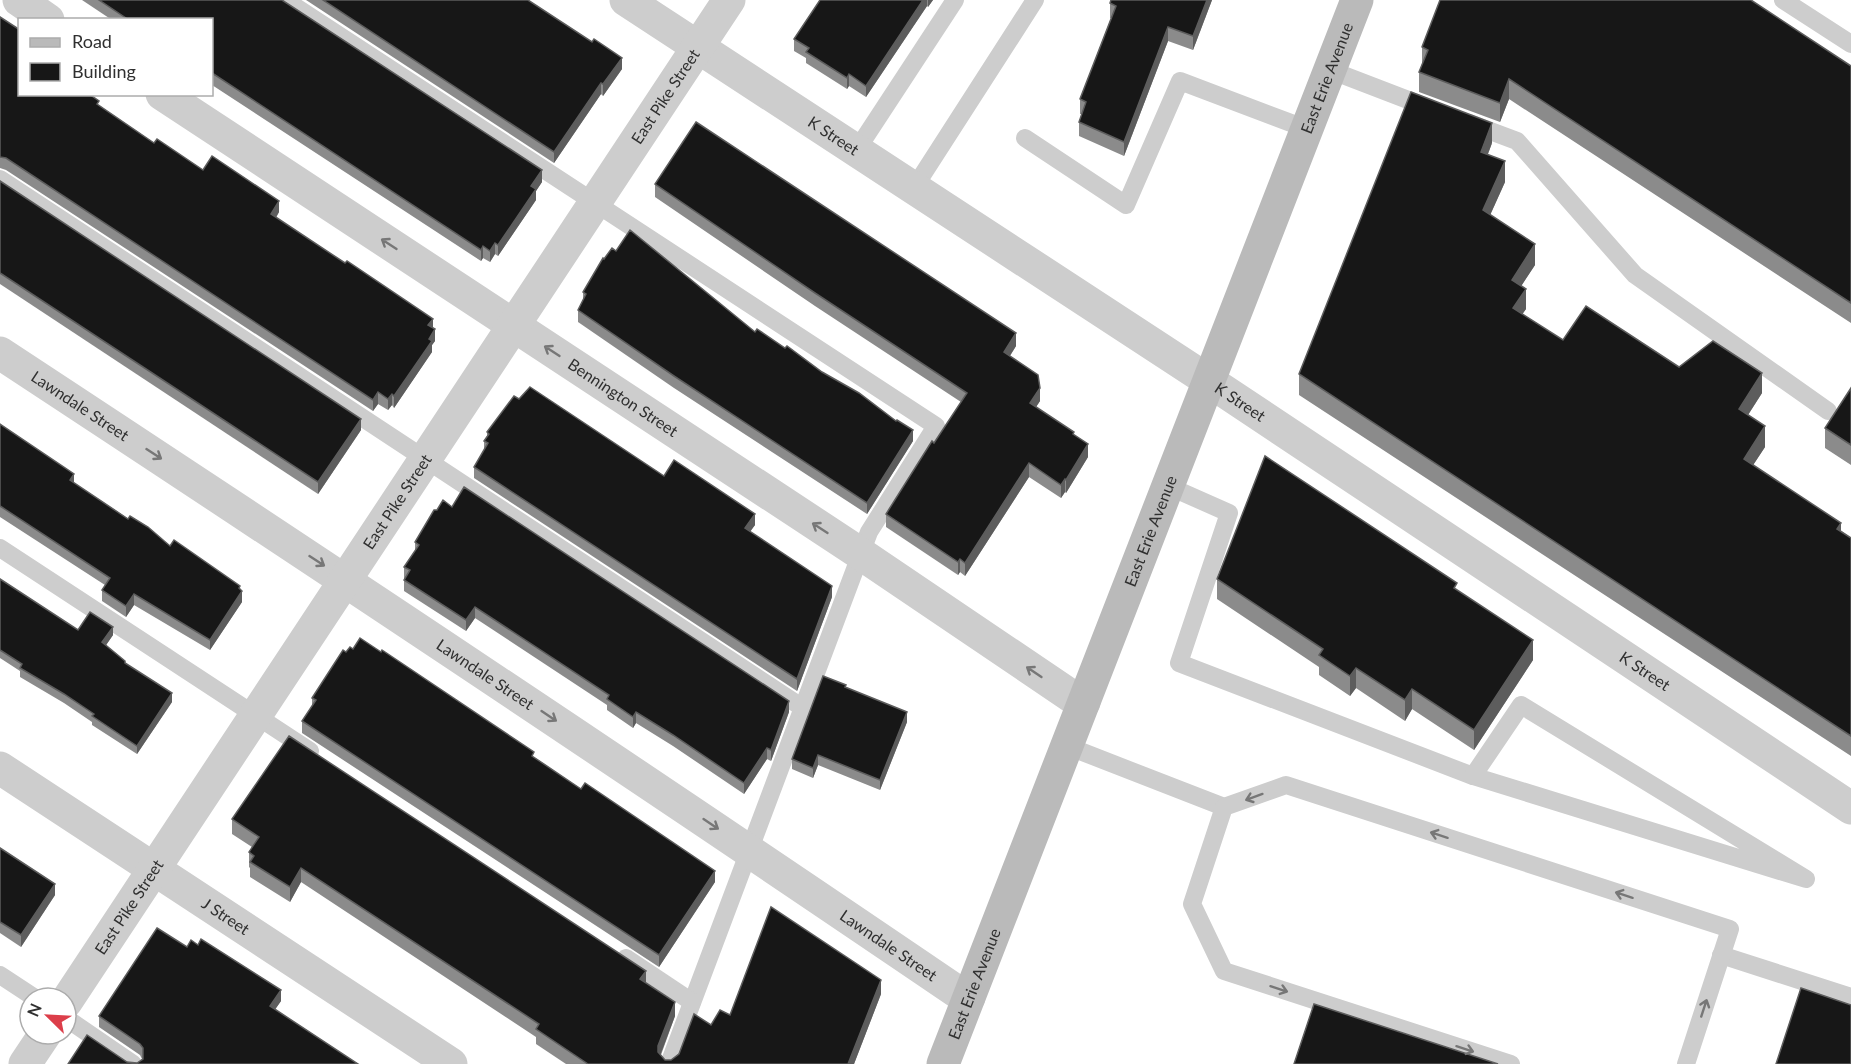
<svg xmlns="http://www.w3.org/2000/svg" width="1851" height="1064" font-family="Lato,sans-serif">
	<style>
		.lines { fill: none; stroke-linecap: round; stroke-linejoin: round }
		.service { stroke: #cdcdcd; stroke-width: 18 }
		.minor { stroke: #cdcdcd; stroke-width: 33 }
		.secondary { stroke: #bababa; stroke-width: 33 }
		.wall { fill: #8b8b8b }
		.shaded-wall { fill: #5d5d5d }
		.building { fill: #171717; stroke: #5d5d5d; stroke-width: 1.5 }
		.oneway { stroke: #777 }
		.labels { text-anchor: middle; stroke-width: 6; stroke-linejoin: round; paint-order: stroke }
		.street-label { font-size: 16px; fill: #303030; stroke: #fff }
	</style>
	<rect width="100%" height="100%" fill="#fff"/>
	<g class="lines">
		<g class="service">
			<polyline points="285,0 936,426 869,532 669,1064"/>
			<polyline points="1783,0 1851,44"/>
			<polyline points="1330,70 1429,108"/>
			<polyline points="1469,123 1517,141 1635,275 1828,411"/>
			<polyline points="1025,138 1126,205 1180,81 1307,129"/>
			<polyline points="856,151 955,0"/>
			<polyline points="0,179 803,708"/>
			<polyline points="914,188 1035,0"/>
			<polyline points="1168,486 1229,513 1179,663 1473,776"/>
			<polyline points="0,548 310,751"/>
			<polygon points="1521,705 1806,879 1473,776"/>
			<polyline points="1067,746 1224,807"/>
			<polyline points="1721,955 1851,997"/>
			<polyline points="626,958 692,1002"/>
			<polyline points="0,975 35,998"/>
			<polyline points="66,1018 133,1064"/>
			<polyline points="1511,1064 1224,971 1192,904 1224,807 1286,785 1730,929 1686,1064"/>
		</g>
		<g class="minor">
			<polyline points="19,0 48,20"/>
			<path id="s1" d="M626,0L1209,381L1851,808"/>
			<path id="s2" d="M162,94L861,554L1074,698L1084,702"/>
			<path id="s3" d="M0,353C321,564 641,777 959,993L969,997"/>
			<path id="s4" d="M0,768L451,1064"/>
			<path id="s5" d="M66,1002L729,0"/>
			<polyline points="25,1064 45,1034"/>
		</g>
		<path class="secondary" id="s6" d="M943,1064L1357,0"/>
	</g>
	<g class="wall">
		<polygon points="82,0 282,0 542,182 536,191 536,200 498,256 495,254 490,262 483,258 481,261 212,85 212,20 112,20"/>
		<polygon points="306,0 528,0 622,69 603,96 601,94 554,163"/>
		<polygon points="820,0 933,0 928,7 927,6 866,97 849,86 847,89 806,63 806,58 794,51 794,39"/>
		<polygon points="1111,0 1212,0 1193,50 1168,41 1124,156 1079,136 1079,122 1082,114 1080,114 1080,99 1111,18 1110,18 1110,3"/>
		<polygon points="0,17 99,106 154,143 279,212 276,218 433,328 435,341 432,345 432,352 394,408 392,405 388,410 378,404 373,411 6,170 0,168"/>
		<polygon points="1422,47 1851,66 1851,323 1509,99 1500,122 1419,92 1419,72 1422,64"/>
		<polygon points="1492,143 1488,154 1505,182 1490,215 1535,265 1521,286 1526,309 1522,314 1563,340 1679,367 1762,393 1748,415 1765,447 1753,465 1851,538 1851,756 1299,395 1299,374"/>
		<polygon points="0,181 361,430 318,494 0,284"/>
		<polygon points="655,184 1016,346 1010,356 1040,401 1036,407 1074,435 1088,457 1066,493 1065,492 1061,498 1029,477 965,576 960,572 958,575 886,527 886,514 934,443 961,402 815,306 655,197"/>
		<polygon points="583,292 755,332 785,348 896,421 913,441 867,514 674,388 578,322 578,310 583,300"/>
		<polygon points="1851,388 1851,465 1825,448 1825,428"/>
		<polygon points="0,424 74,483 170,546 240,589 242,602 210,650 134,605 126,617 102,601 102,590 105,585 0,517"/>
		<polygon points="487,432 664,476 755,525 750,531 832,597 797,691 474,478 474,467 484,450 484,441 487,436"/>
		<polygon points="452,507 789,712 771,761 767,759 744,794 673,746 636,723 633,728 607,710 607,705 475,618 466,631 404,591 404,567 415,551 415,542"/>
		<polygon points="0,579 78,630 113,635 106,645 125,663 172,702 137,754 92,725 92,722 64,703 20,677 20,671 0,658"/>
		<polygon points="1217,579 1457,590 1533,660 1474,750 1412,709 1405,721 1356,688 1350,696 1319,675 1319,667 1217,599"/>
		<polygon points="846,687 907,722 880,790 818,765 813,778 792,769 792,759"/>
		<polygon points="312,698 534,757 715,882 659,967 302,733 302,721 312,707"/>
		<polygon points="232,819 646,983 675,1016 661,1055 665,1060 671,1060 711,1025 730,1015 881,994 854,1064 566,1064 536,1044 536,1037 301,882 290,902 250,877 250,868 249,867 249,852 252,847 232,834"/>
		<polygon points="0,848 55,895 21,947 0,933"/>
		<polygon points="187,947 281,1001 275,1009 358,1064 68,1064 127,1062 137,1063 142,1059 140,1055 99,1027 99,1016"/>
	</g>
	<g class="shaded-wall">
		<polygon points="923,0 927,0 927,6 866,97 866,86"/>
		<polygon points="928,0 933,0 928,7"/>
		<polygon points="1207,0 1212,0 1193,50 1193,36"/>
		<polygon points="1168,27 1168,41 1124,156 1124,142"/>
		<polygon points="622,58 622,69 603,96 603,84"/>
		<polygon points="849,74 849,86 847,89 847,78"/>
		<polygon points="1509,79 1509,99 1500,122 1500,103"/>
		<polygon points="601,83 601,94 554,163 554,152"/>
		<polygon points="1492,123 1492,143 1481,172 1481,152"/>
		<polygon points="1505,161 1505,182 1483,231 1483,210"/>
		<polygon points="542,170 542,182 536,191 536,200 498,256 498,245 531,186"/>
		<polygon points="279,201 279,212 271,225 271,214"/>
		<polygon points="495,243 495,254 490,262 490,251"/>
		<polygon points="1535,244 1535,265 1512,300 1512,280"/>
		<polygon points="483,246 483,258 481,261 481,250"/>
		<polygon points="1526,289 1526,309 1513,328 1513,308"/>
		<polygon points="433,319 433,330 428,325"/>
		<polygon points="435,329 435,341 432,345 432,352 394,408 394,396"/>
		<polygon points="1016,333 1016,346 1004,365 1004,352"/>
		<polygon points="1762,373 1762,393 1739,429 1739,409"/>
		<polygon points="1040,388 1040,401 1030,416 1030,403"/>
		<polygon points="378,392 378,404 373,411 373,400"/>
		<polygon points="392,394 392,405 388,410 388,399"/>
		<polygon points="361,419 361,430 318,494 318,482"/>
		<polygon points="1765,426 1765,447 1744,479 1744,459"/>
		<polygon points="913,430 913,441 867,514 867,503"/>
		<polygon points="1088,444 1088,457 1066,493 1066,480"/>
		<polygon points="1029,463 1029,477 965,576 965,563"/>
		<polygon points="74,474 74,485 70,480"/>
		<polygon points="1065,479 1065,492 1061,498 1061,485"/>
		<polygon points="755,514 755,525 745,539 745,528"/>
		<polygon points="1841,523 1841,543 1837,529"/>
		<polygon points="960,559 960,572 958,575 958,562"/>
		<polygon points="240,586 240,593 242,591 242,602 210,650 210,640"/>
		<polygon points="832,586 832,597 797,691 797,679"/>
		<polygon points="134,594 134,605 126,617 126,606"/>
		<polygon points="475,607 475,618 466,631 466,620"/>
		<polygon points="113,627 113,635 102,651 102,642"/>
		<polygon points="1533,640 1533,660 1474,750 1474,730"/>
		<polygon points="1356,668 1356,688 1350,696 1350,676"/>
		<polygon points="1412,689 1412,709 1405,721 1405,700"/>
		<polygon points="172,693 172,702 137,754 137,746"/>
		<polygon points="789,701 789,712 771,761 771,750"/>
		<polygon points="636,712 636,723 633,728 633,717"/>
		<polygon points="907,712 907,722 880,790 880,780"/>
		<polygon points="767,748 767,759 744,794 744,783"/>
		<polygon points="818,755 818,765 813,778 813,768"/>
		<polygon points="301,868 301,882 290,902 290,887"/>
		<polygon points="715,871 715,882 659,967 659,955"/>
		<polygon points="55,884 55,895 21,947 21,935"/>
		<polygon points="646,971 646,985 640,979"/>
		<polygon points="881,980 881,994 854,1064 848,1064"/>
		<polygon points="281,990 281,1001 270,1017 270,1006"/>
		<polygon points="675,1002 675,1016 658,1061 658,1046"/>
	</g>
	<g class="building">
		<polygon points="99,0 282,0 542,170 531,186 536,189 498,245 495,243 490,251 483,246 481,250 212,73 212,20 129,20"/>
		<polygon points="323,0 528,0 592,42 594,39 622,58 603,84 601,83 554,152"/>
		<polygon points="820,0 923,0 866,86 849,74 847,78 806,52 809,48 794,39"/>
		<polygon points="1111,0 1207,0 1193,36 1168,27 1124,142 1079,122 1086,102 1080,99 1116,6 1110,3"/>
		<polygon points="1440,0 1751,0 1851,66 1851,303 1509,79 1500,103 1419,72 1428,50 1422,47"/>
		<polygon points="0,17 20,30 20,94 89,94 99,101 97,104 154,143 157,139 203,170 212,156 279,201 271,214 345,263 347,261 433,319 428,325 435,329 429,339 432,341 394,396 392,394 388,399 378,392 373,400 6,158 0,157"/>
		<polygon points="1411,92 1492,123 1481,152 1505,161 1483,210 1535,244 1512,280 1526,289 1513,308 1563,340 1586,306 1679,367 1713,341 1762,373 1739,409 1765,426 1744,459 1841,523 1837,529 1851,538 1851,736 1299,374"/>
		<polygon points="696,122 1016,333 1004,352 1038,375 1040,388 1030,403 1074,432 1073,434 1088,444 1066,480 1065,479 1061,485 1029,463 965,563 960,559 958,562 886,514 932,441 934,443 967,393 815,293 655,184"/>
		<polygon points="0,181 361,419 318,482 0,273"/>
		<polygon points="630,230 755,332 757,329 785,348 787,346 822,372 859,393 896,421 897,420 913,430 867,503 674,376 578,310 586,294 583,292 603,258 604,259 612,248 616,251"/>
		<polygon points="530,387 664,476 674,460 755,514 745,528 832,586 797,679 474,467 488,443 484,441 489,434 487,432 514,396 519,399"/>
		<polygon points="1851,388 1851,445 1825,428"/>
		<polygon points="0,424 74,474 70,480 128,519 130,516 148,527 170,546 174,540 240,586 239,588 242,591 210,640 134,594 126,606 102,590 110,578 0,506"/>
		<polygon points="1265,456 1457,583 1454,588 1533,640 1474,730 1412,689 1405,700 1356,668 1350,676 1319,655 1323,649 1217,579"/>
		<polygon points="464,487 789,701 771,750 767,748 744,783 673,735 636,712 633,717 607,699 609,695 475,607 466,620 404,580 410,570 404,567 419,545 415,542 434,510 437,510 443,500 452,507"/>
		<polygon points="0,579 78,630 90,612 113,627 102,642 125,661 125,663 172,693 137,746 92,716 94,714 64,694 20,668 22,664 0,650"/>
		<polygon points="360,638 381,652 382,650 534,752 532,756 581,789 585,783 715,871 659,955 302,721 316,700 312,698 343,650 346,652 350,647 353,649"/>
		<polygon points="823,676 846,685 845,687 907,712 880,780 818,755 813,768 792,759"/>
		<polygon points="289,736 646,971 640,979 675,1002 658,1046 658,1052 665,1060 671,1060 679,1054 694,1014 711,1025 720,1010 730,1015 771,907 881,980 848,1064 588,1064 536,1029 539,1024 301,868 290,887 250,862 254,856 249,852 259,837 232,819"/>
		<polygon points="0,848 55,884 21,935 0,922"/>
		<polygon points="157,928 187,947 191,940 198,945 201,939 281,990 270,1006 358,1064 68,1064 87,1035 127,1062 137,1063 143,1059 143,1048 140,1044 99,1016"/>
		<polygon points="1801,988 1851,1005 1851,1064 1776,1064"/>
		<polygon points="1314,1004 1498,1064 1294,1064"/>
	</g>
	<defs><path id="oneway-shaft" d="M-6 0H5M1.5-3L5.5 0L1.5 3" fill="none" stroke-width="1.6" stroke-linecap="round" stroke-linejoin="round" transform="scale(1.5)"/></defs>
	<g class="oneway">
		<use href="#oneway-shaft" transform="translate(389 244) rotate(-147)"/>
		<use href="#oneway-shaft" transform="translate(552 351) rotate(-147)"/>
		<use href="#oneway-shaft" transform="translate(154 454) rotate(33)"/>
		<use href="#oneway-shaft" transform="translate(820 528) rotate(-147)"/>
		<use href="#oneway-shaft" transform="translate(317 561) rotate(33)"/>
		<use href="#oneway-shaft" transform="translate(1034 672) rotate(-146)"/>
		<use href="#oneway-shaft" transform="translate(549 716) rotate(34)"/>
		<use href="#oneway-shaft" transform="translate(1254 797) rotate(160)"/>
		<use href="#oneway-shaft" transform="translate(711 824) rotate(34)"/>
		<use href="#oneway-shaft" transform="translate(1439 835) rotate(-162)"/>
		<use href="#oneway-shaft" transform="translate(1624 895) rotate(-162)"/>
		<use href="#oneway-shaft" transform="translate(1279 989) rotate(18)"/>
		<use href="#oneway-shaft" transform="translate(1704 1008) rotate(-72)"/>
		<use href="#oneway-shaft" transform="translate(1465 1049) rotate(18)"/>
	</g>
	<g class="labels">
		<g class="street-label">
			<text dy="6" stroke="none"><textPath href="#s6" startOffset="1058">East Erie Avenue</textPath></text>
			<text dy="6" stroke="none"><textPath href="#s5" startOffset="1086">East Pike Street</textPath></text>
			<text dy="6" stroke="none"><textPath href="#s1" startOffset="248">K Street</textPath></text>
			<text dy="6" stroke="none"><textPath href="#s2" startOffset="552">Bennington Street</textPath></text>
			<text dy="6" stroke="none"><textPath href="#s1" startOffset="734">K Street</textPath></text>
			<text dy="6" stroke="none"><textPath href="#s3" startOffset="96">Lawndale Street</textPath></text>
			<text dy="6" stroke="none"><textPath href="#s5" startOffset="600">East Pike Street</textPath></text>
			<text dy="6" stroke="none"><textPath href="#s6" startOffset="572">East Erie Avenue</textPath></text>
			<text dy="6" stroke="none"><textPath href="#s1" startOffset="1220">K Street</textPath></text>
			<text dy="6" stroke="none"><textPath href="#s3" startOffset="582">Lawndale Street</textPath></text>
			<text dy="6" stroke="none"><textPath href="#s5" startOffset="114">East Pike Street</textPath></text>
			<text dy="6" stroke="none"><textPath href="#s4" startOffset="270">J Street</textPath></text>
			<text dy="6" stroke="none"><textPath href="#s3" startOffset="1068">Lawndale Street</textPath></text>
			<text dy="6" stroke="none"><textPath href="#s6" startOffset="86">East Erie Avenue</textPath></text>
		</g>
	</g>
	<rect x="18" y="18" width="195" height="78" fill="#ffffff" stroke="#acacac" stroke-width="1.5"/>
	<rect x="30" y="38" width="30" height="9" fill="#bababa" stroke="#acacac" stroke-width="1.5"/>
	<text x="72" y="48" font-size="18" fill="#303030">Road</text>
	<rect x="30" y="63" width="30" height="18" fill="#171717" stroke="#acacac" stroke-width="1.5"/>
	<text x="72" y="78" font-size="18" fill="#303030">Building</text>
	<g transform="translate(48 1016) rotate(294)"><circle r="28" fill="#ffffff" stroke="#acacac" stroke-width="1.5"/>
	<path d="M0-4.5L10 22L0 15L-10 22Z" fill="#dc3e4a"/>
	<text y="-9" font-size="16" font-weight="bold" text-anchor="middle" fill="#303030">N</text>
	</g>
</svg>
